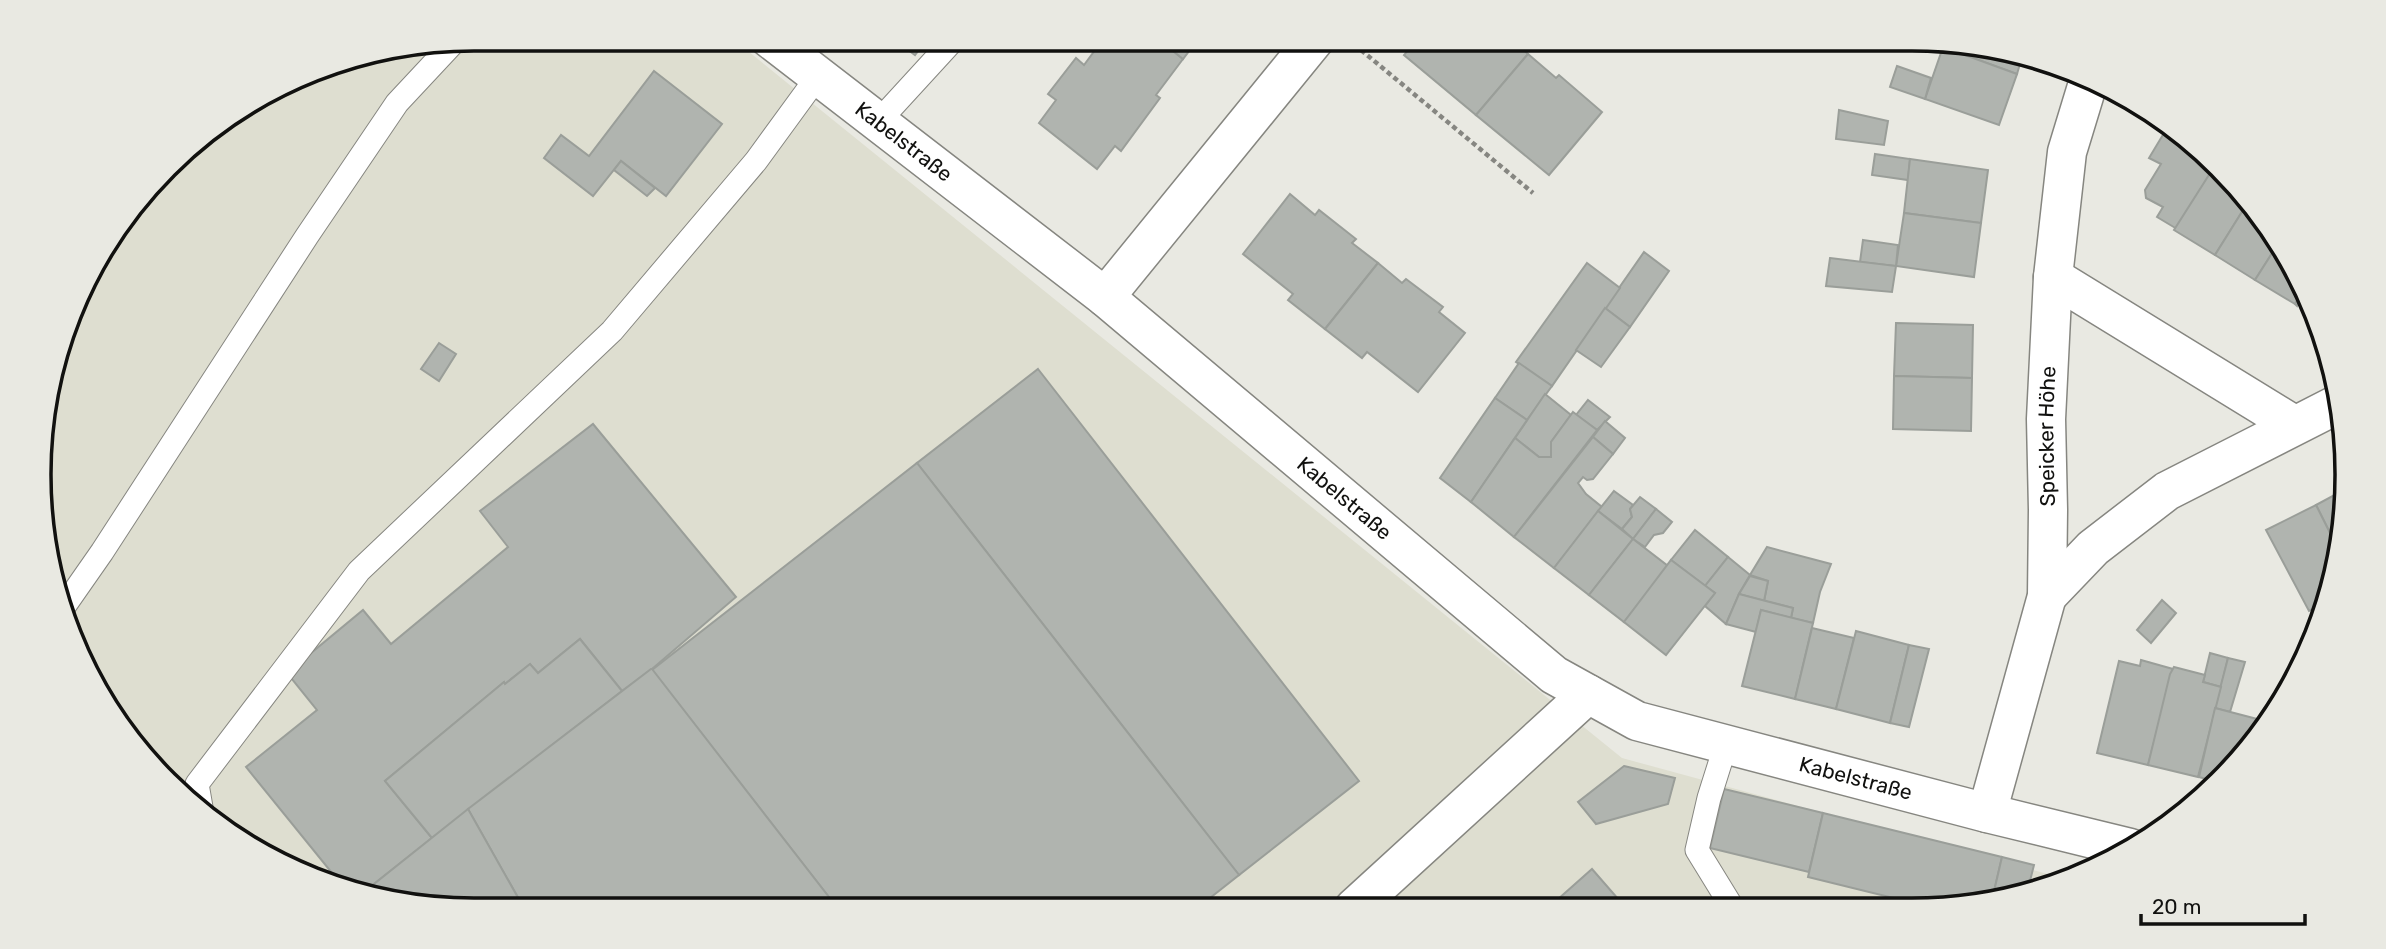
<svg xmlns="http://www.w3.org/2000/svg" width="2386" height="949" font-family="Rubik,sans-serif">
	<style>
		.built { fill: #deded0 }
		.building { fill: #b0b4af; stroke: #9a9e99; stroke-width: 2 }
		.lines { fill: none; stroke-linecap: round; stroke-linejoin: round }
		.service-casing { stroke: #868680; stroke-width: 25 }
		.minor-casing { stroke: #868680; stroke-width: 41 }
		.path { stroke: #868681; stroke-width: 4.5; stroke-dasharray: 5 3.5; stroke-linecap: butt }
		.service { stroke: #fff; stroke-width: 23 }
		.minor { stroke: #fff; stroke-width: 38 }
		.labels { text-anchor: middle; stroke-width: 6; stroke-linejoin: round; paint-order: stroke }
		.street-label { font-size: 21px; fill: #11110f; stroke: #e9e9e2 }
		.rim { fill: none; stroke: #11110f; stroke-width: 3.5 }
	</style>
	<rect width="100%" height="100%" fill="#e9e9e2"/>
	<polygon class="built" points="475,39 733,39 1622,758 2062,878 1969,907 475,910 335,887 209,821 112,716 47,560 42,417 97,257 187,146 334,62"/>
	<g class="building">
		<polygon points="878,38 928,38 915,55 896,41 890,48"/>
		<polygon points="1104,38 1157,38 1183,59 1156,95 1160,98 1121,151 1115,146 1097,169 1039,123 1056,100 1048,94 1076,58 1084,65"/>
		<polygon points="1157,38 1199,38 1183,59"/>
		<polygon points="1418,38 1510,38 1528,54 1476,115 1404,55"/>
		<polygon points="1944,44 2022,57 2017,74 1943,47"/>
		<polygon points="1943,47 2017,74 1999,125 1925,99"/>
		<polygon points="1528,54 1556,78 1559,75 1602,112 1549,175 1476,115"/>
		<polygon points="1897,66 1931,78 1925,99 1890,87"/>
		<polygon points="654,71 722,124 666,196 621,161 593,196 544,158 561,135 589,156"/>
		<polygon points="1839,110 1888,121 1884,145 1836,139"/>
		<polygon points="2167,128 2199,146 2214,167 2177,229 2157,217 2163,207 2146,198 2145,190 2161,164 2149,158"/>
		<polygon points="1875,154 1910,159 1908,180 1872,175"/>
		<polygon points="1910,159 1988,170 1981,223 1904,213"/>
		<polygon points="621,161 655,188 647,196 614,170"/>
		<polygon points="2214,167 2245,207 2215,255 2174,230"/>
		<polygon points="1290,194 1315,215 1319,210 1356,239 1352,243 1378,263 1325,329 1288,300 1293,294 1243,254"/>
		<polygon points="2245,207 2276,247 2255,280 2215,255"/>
		<polygon points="1904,213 1981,223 1974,277 1896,266"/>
		<polygon points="1863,240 1898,245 1896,266 1860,262"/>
		<polygon points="2276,247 2302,281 2304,289 2295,304 2255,280"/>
		<polygon points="1644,252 1669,271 1630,327 1605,308"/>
		<polygon points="1830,258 1896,266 1892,292 1826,286"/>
		<polygon points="1378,263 1402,283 1406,279 1443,307 1439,312 1465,333 1418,392 1367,352 1362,358 1325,329"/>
		<polygon points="1587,263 1620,288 1552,386 1516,362"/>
		<polygon points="2304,289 2310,311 2298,303 2297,306 2295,304"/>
		<polygon points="1605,308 1630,327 1601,367 1576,350"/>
		<polygon points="1896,323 1973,325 1972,378 1894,376"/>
		<polygon points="439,343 456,354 439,381 421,369"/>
		<polygon points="1519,363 1552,386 1527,420 1495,398"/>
		<polygon points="1038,369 1359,781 1239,875 917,463"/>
		<polygon points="1894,376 1972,378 1971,431 1893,429"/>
		<polygon points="1545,394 1571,415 1551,442 1551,457 1539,457 1515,438"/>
		<polygon points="1495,398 1527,420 1471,502 1440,478"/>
		<polygon points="1588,400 1610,417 1597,430 1576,415"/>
		<polygon points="1573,412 1597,430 1514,537 1471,502 1515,438 1539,457 1551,457 1551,442"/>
		<polygon points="1605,421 1625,438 1613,454 1593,437"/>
		<polygon points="593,424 736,597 652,669 622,691 580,639 538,673 530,664 505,684 504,682 385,781 432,838 364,892 345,889 246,767 317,710 287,673 363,610 391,644 508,547 480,511"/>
		<polygon points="1593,437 1613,454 1593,479 1587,480 1583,477 1578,483 1586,494 1602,507 1554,568 1514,537"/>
		<polygon points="917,463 1239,875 1196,909 839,910 652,670"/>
		<polygon points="1614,491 1633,505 1630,509 1632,517 1622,529 1598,511"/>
		<polygon points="2340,492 2334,541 2316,505"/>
		<polygon points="1640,497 1656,509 1633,539 1622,529 1632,517 1630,509"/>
		<polygon points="2316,505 2334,541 2326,602 2309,611 2266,530"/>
		<polygon points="1656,509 1672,522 1663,533 1654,535 1645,547 1633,539"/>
		<polygon points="1598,511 1633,539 1589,595 1554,568"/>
		<polygon points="1695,530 1728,557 1705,586 1671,560"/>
		<polygon points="1633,539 1668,566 1624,622 1589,595"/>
		<polygon points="1767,547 1831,564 1820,592 1813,623 1791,618 1793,608 1764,601 1768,581 1750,575"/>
		<polygon points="1728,557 1750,575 1739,594 1726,624 1705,606 1715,593 1705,586"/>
		<polygon points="1671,560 1715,593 1666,655 1624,622"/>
		<polygon points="1750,576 1768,581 1764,601 1739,594"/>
		<polygon points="1739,594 1793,608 1791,618 1761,610 1756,632 1726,624"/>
		<polygon points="2162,600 2176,613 2151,643 2137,630"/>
		<polygon points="1761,610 1813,623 1795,699 1742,686"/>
		<polygon points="1812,628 1854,638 1836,709 1795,699"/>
		<polygon points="1856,631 1909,645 1890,723 1836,709"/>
		<polygon points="580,639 622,691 432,838 385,781 504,682 505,684 530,664 538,673"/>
		<polygon points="1909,645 1929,649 1909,727 1890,723"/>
		<polygon points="2210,653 2228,658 2221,687 2203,682"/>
		<polygon points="2228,658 2245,662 2230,712 2215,708"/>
		<polygon points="2141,660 2173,669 2148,765 2097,753 2119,661 2140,666"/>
		<polygon points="2174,667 2205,675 2203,682 2221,687 2198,777 2148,765 2170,674"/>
		<polygon points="651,669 652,669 839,910 525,910 468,809"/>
		<polygon points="2215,708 2261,720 2255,739 2217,782 2199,777"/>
		<polygon points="2259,720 2269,722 2255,739"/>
		<polygon points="1624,766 1675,778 1668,804 1596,824 1578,802"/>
		<polygon points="1724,789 1823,813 1809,872 1710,848"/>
		<polygon points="468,809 525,910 475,911 364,892"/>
		<polygon points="1823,813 2002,857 1992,900 1969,907 1930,907 1808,877"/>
		<polygon points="2002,857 2034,865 2028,889 1992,900"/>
		<polygon points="1592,869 1626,908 1548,908"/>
	</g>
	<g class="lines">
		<g class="service-casing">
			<g id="service">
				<polyline points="878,122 955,38"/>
				<polyline points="65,605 102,552 307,236 397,103 454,42"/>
				<polyline points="1726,744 1709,798 1697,850 1732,907"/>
				<polyline points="202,813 197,784 359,571 612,331 756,161 818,76"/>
			</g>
		</g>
		<g class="minor-casing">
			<g id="minor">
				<path id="s1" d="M769,38L1105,297L1554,675L1637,721L1987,813L2130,848"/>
				<polyline points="2053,277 2294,425"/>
				<polyline points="1105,297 1316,38"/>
				<polyline points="2047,596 2093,548 2167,491 2336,405"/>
				<path id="s2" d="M1987,813L2047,596L2048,510L2046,419L2053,277L2067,152L2088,83"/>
				<polyline points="1354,908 1588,694"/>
			</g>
		</g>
		<polyline class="path" points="1361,50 1533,193"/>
		<use href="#service" class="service"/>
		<use href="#minor" class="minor"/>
	</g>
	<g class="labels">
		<g class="street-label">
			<text dy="7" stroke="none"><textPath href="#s1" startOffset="170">Kabelstraße</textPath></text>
			<text dy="7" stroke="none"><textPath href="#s2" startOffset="385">Speicker Höhe</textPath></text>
			<text dy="7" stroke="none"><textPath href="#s1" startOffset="737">Kabelstraße</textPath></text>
			<text dy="7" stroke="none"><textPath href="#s1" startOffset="1332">Kabelstraße</textPath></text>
		</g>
	</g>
	<path d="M0 0H2386V949H0ZM474 51H1912A423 423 0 0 1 2335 474V475A423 423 0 0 1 1912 898H474A423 423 0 0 1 51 475V474A423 423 0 0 1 474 51Z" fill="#e9e9e2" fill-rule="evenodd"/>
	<path class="rim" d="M474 51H1912A423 423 0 0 1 2335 474V475A423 423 0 0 1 1912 898H474A423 423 0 0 1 51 475V474A423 423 0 0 1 474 51Z"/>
	<path d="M2141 914v10h164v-10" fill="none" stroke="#11110f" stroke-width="3.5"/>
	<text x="2152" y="914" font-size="21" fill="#11110f" stroke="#e9e9e2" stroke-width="5" paint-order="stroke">20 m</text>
</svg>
